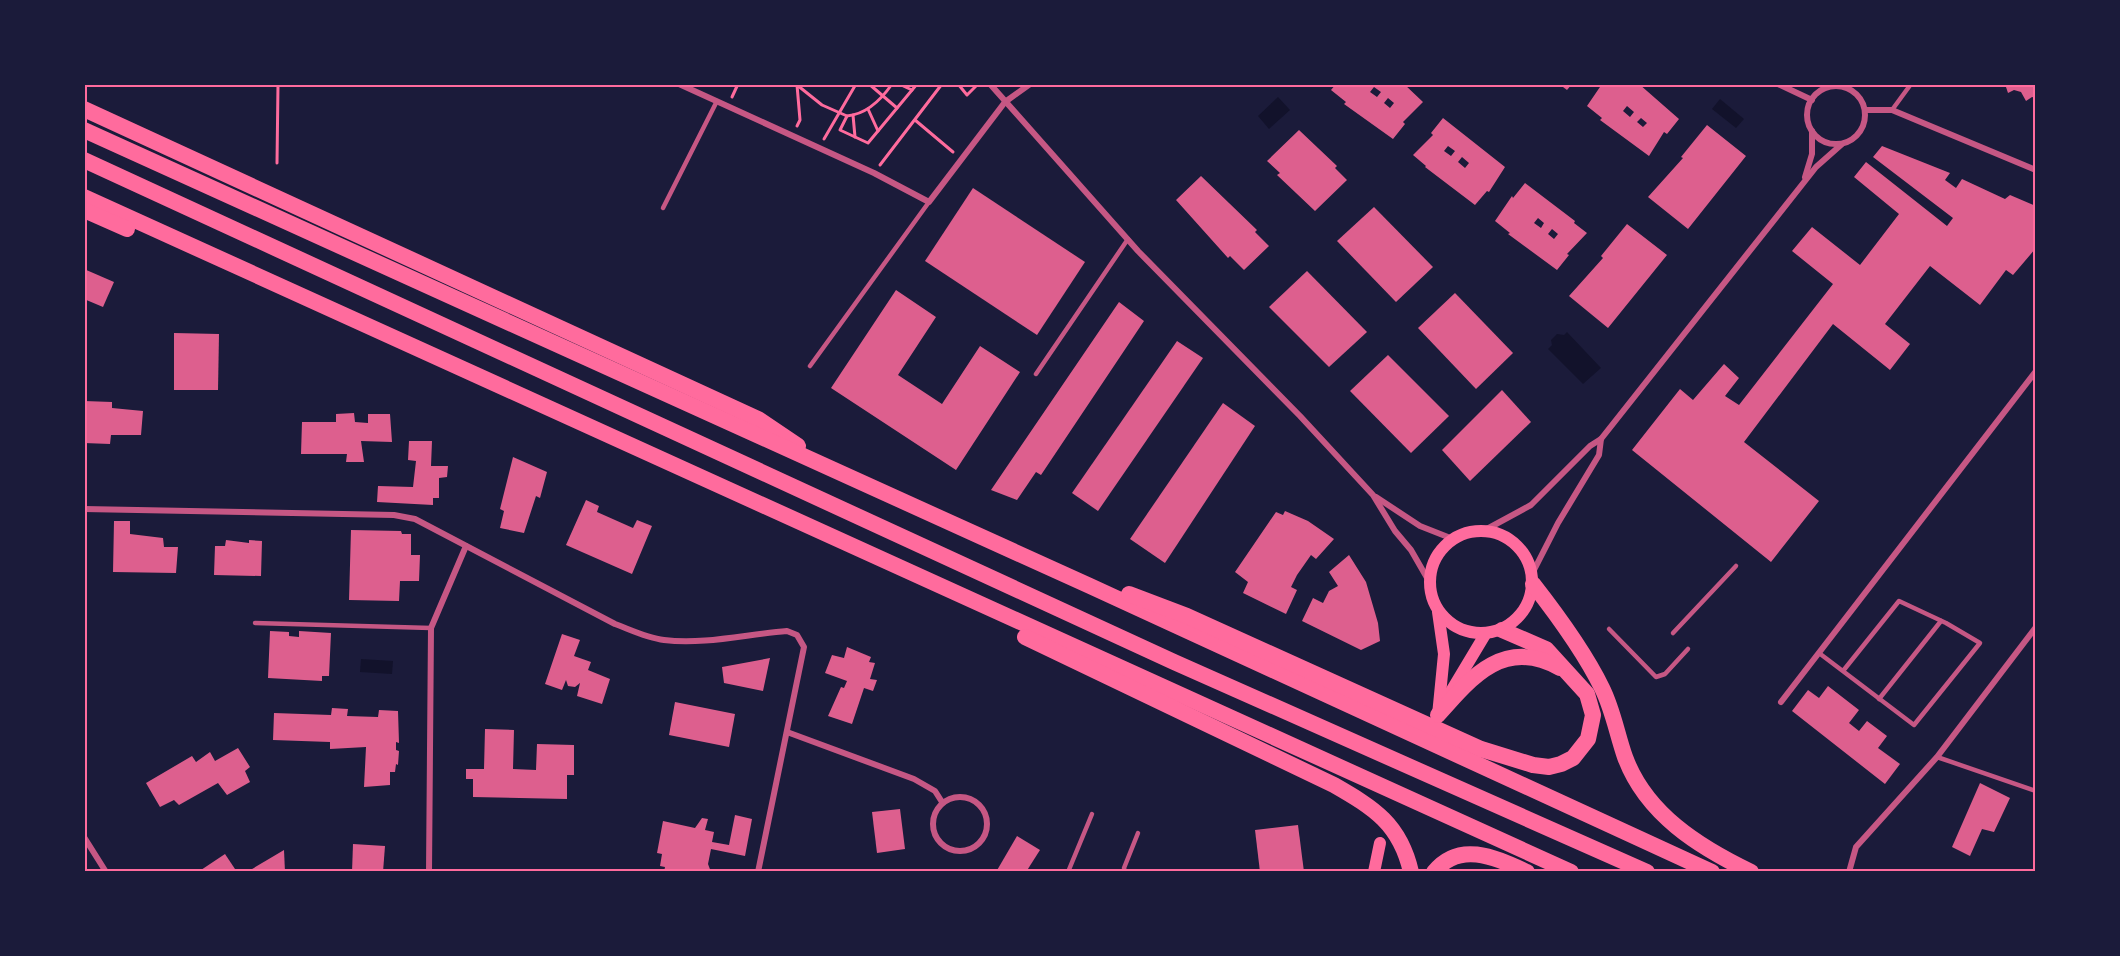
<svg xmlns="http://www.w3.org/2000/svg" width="2120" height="956" font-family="'Zilla Slab',serif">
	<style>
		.water { fill: #12122b }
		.building { fill: #dd5f8e; fill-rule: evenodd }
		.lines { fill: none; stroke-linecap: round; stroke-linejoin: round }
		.path { stroke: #ff6b9d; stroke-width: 3 }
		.service { stroke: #c65784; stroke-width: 4.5 }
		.minor { stroke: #c65784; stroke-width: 6 }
		.secondary { stroke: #ff6b9d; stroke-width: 12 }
		.motorway { stroke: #ff6b9d; stroke-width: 16 }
		.neatline { fill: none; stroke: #ff6b9d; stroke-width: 2 }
	</style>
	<rect width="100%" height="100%" fill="#1b1b3a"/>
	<g class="water">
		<polygon points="1278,97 1290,110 1269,129 1258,116"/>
		<polygon points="1720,99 1744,119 1736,128 1712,109"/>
		<polygon points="1567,332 1601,368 1583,384 1548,349 1552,345 1551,340 1557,334 1564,335"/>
		<polygon points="361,659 393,661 392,674 360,672"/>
	</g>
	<g class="building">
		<path d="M1336,84H1404L1423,102L1403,122L1405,124L1393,139L1344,104L1346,102L1331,90ZM1374,87L1381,92L1377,97L1370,92ZM1388,98L1394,103L1390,108L1384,103Z"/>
		<polygon points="1559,84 1572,84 1567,90"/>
		<path d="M1602,84H1639L1679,119L1667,134L1664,132L1649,156L1600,120L1602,118L1587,106ZM1627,106L1634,112L1630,117L1623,111ZM1641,118L1647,123L1643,127L1637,122Z"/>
		<polygon points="2005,84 2036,84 2036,98 2032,97 2026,101 2021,92 2014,90 2008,93"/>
		<path d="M1443,118L1505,167L1489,192L1487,191L1475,205L1425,167L1426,166L1413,155L1433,135L1431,133ZM1448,146L1455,151L1451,156L1444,151ZM1462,157L1469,163L1465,168L1458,162Z"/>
		<polygon points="1707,125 1746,156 1688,229 1648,197 1683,158 1681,157"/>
		<polygon points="1299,130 1337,166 1335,168 1347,180 1315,211 1277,175 1280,173 1267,161"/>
		<polygon points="1882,146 1950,173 1945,180 1956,188 1962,179 2005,199 2010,195 2036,206 2036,248 2013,275 2006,270 1980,305 1930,266 1885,324 1910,344 1890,370 1833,324 1744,442 1819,501 1771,562 1632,450 1680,389 1693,400 1724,364 1739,378 1725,396 1739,405 1833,284 1792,251 1812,227 1860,265 1899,214 1854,177 1866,162 1947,226 1953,218 1873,157"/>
		<polygon points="1201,176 1257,230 1255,232 1269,246 1244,270 1230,256 1228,258 1176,200"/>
		<path d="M1525,183L1575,221L1574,223L1587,233L1567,254L1569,255L1557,270L1508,234L1510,233L1495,221L1512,196L1513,198ZM1538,218L1544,223L1541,228L1534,223ZM1552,229L1558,234L1554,239L1548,234Z"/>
		<polygon points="973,188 1085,262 1037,335 925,261"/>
		<polygon points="1374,207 1433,267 1396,302 1337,241"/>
		<polygon points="1627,224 1667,255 1608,328 1569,296 1603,258 1601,256"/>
		<polygon points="84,269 114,282 103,307 84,299"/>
		<polygon points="1307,271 1367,332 1329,367 1269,307"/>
		<polygon points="896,290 936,317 898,375 942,404 980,346 1020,372 956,470 831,388"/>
		<polygon points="1455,293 1513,353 1476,389 1418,328"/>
		<polygon points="1119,302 1144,321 1041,475 1036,472 1017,500 991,490"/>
		<polygon points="174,333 219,334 218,390 174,390"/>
		<polygon points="1177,341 1203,358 1098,511 1072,493"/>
		<polygon points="1388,355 1449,416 1411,453 1350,391"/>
		<polygon points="1502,390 1531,422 1470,481 1442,450"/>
		<polygon points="84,401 112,402 112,408 143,411 141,435 111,435 110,444 84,443"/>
		<polygon points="1223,403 1255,426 1165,563 1130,539"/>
		<polygon points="354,413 355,422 368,423 368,414 390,414 392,442 361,441 364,462 346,462 347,454 301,454 302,422 336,422 336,414"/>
		<polygon points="409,441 432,441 431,466 448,466 447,477 439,478 439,498 433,498 433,505 377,502 378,486 413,487 416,461 408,460"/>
		<polygon points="513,457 547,472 540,498 536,496 524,533 500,528 504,511 500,509"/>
		<polygon points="586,500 599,506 597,512 633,528 637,520 652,526 632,574 566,545"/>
		<polygon points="1285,511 1308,521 1334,539 1316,559 1311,555 1297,575 1291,587 1297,590 1286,614 1243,593 1248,582 1235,572 1276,512 1283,515"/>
		<polygon points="114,521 130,521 130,534 163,538 164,547 178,547 176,573 113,572"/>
		<polygon points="351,530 401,531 402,534 411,534 411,555 420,555 419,581 400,581 399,601 349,600"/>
		<polygon points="226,540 249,543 249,540 262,541 261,576 214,575 215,546 225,546"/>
		<polygon points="1349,555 1366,582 1378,623 1380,641 1361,650 1302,621 1313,598 1323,603 1329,591 1338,586 1329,572"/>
		<polygon points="270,631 289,632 289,636 299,637 299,631 331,633 329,676 322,676 322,681 268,678"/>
		<polygon points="562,634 580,640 574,656 591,662 588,670 610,679 602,704 577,696 580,683 575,687 568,686 566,680 562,690 545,684"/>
		<polygon points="847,647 871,657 869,662 875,663 870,679 877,680 873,691 864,688 852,724 828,716 841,687 844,688 847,681 825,673 832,655 844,658"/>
		<polygon points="770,658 763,691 724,683 722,667"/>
		<polygon points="1828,686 1859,710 1849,723 1859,731 1867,721 1887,736 1878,748 1900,764 1885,784 1792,711 1808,690 1819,698"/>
		<polygon points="675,702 735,714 729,747 669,735"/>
		<polygon points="332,708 348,709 347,716 378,717 379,710 398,711 399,743 396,742 396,750 399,751 398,765 396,764 395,772 390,772 390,785 364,787 366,747 330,749 330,742 273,740 274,713 331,715"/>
		<polygon points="485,729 514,730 513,769 536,770 537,744 574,745 574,775 567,775 567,799 473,797 473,779 466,779 466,769 484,769"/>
		<polygon points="238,748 250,767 245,771 250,782 227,795 218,783 179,805 174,800 160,807 146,783 192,756 196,762 210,752 215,761"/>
		<polygon points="1980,783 2010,798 1994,832 1982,829 1970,856 1952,847"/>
		<polygon points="900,809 905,849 877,853 872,812"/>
		<polygon points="735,815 752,819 745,856 711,849 708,864 711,872 664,872 665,867 660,866 662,854 657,853 663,821 695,828 702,818 708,819 705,830 714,832 712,842 729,845"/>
		<polygon points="1298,825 1304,872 1260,872 1255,830"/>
		<polygon points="1017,836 1040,850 1026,872 996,872"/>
		<polygon points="353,844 385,846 383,872 352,872"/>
		<polygon points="284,850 285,872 247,872"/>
		<polygon points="225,854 237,872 198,872"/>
	</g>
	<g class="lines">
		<g class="path">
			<polyline points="869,84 897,108"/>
			<polyline points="899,84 912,90"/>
			<polyline points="958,84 967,95 978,84"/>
			<path d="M797,85L822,105L847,116C867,114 881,100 892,84"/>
			<polyline points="797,85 800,120 797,126"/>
			<polyline points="732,97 738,84"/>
			<polyline points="868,109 878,131"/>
			<polyline points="853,115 855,137"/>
			<polyline points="847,116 840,130 868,143 917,84"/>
			<polyline points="915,120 953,152"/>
			<polyline points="824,139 856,84"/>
			<polyline points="277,163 278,84"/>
			<polyline points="880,165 942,84"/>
		</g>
		<g class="service">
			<polyline points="1892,110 1911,84"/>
			<polyline points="663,208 717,101"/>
			<polyline points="810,366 929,202"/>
			<polyline points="1036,374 1128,239"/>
			<polyline points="255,623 431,628"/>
			<polyline points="1609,629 1656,677 1665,674 1688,649"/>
			<polyline points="1673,633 1736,566"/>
			<polyline points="1819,653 1914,725 1980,643 1946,623 1899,601 1843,671"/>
			<polyline points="1879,699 1941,621"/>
			<polyline points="1937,757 2036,791"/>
			<polyline points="1068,872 1092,814"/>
			<polyline points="1125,872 1124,868 1138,833"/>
		</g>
		<g class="minor">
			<polyline points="679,84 874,173 929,202 1005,102 1030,84"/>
			<polyline points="990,84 1138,251 1300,416 1373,495 1395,531 1411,550 1430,583"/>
			<polyline points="1778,84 1812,100"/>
			<circle cx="1836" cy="115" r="29"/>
			<polyline points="1865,110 1892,110 2036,170"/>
			<polyline points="1805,177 1812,154 1812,131"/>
			<polyline points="1376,497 1420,526 1453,539"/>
			<path d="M84,509L394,515L415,519L615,624C631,630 647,638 664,640C704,645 747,634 787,631L797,635L804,647L758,872"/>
			<polyline points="1485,530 1531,505 1590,446 1601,439 1816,167 1842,144"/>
			<polyline points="1532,574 1558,523 1599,455 1601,439"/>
			<polyline points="1781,702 2036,371"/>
			<polyline points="787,732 914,779 935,791 942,802"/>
			<circle cx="960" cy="824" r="27"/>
			<polyline points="84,837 106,872"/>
			<polyline points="429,872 431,628 466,546"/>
			<polyline points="1849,872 1856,847 1937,757 2036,627"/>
		</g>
		<g class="secondary">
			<circle cx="1481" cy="582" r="51"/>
			<polyline points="1447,698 1486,633"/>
			<polyline points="1438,715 1444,654 1438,612"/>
			<polyline points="1374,872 1380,843"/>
		</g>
		<g class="motorway">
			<polyline points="84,109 758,419 798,446"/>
			<polyline points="84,130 1090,586 1712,872"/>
			<polyline points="84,160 1174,662 1647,872"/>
			<polyline points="84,197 1571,872"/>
			<polyline points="84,210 127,229"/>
			<path d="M1533,584C1558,616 1584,651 1602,688C1613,710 1617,734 1625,757C1646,814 1699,847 1751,872"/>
			<polyline points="1129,594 1187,616 1481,749 1533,765 1549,767 1561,764 1573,758 1588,739 1593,715 1587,694 1546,649 1502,630"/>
			<path d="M1025,637L1334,785C1374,808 1400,824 1411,872"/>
			<path d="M1438,715C1472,676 1505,637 1560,668"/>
			<path d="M1434,872C1460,840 1496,858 1527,872"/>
		</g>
	</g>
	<rect width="2120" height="956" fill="none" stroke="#1b1b3a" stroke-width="171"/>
	<rect x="86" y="86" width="1948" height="784" class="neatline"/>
</svg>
